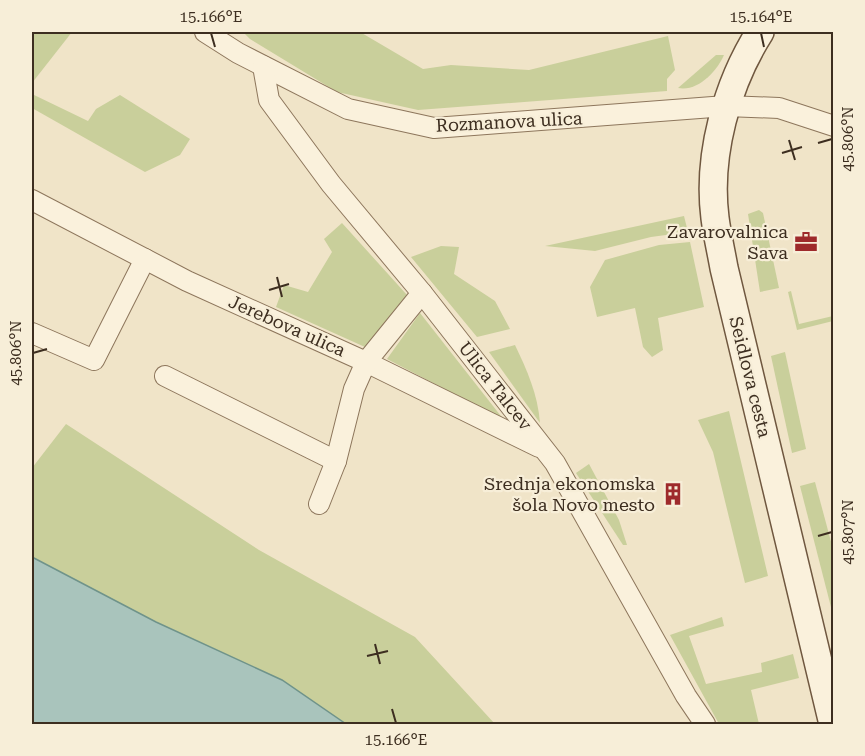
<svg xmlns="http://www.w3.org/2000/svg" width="865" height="756" font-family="'Roboto Serif',serif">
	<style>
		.green { fill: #c9cf9b }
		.water { fill: #a9c4bc; stroke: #6f938a; stroke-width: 1.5 }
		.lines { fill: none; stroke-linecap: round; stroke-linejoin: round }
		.street-casing { stroke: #8d765c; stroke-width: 22 }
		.secondary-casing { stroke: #6f573f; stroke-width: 30 }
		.street { stroke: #faf1dc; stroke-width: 20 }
		.secondary { stroke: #faf1dc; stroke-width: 27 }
		.ticks { fill: none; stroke: #3d2e20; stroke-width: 2 }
		.labels { text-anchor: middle; stroke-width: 4.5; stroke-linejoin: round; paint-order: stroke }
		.street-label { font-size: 18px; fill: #3d2e20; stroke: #f7eed8 }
		.poi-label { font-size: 18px; fill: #3d2e20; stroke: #f7eed8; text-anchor: end }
		.neatline { fill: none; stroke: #3d2e20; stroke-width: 2 }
		.ticks-label { font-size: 15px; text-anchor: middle; fill: #3d2e20 }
	</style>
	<rect width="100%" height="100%" fill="#f0e4c8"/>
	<g class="green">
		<polygon points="32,32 72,32 32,83"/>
		<polygon points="243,32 360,32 423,69 451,65 529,70 668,36 675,70 667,79 667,91 418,110 337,92 250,39"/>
		<path d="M716,55H724C717,71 698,92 678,88Z"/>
		<polygon points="32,94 88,121 96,109 120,95 190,139 180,155 145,172 32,108"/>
		<polygon points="759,210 763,213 779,288 760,292 748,214"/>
		<polygon points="684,216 688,232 651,237 595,251 545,246"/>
		<polygon points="342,223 407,295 365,347 276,307 284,285 308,292 332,252 324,239"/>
		<polygon points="690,242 704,307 658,318 663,350 652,357 643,347 635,308 597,317 590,287 605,260 659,245"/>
		<polygon points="441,246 459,247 454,274 495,301 510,329 477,337 411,257"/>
		<polygon points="791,291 799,324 833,316 833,321 797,330 788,292"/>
		<polygon points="420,313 504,420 387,359"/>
		<path d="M515,345C527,370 538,395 540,423L489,352Z"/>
		<polygon points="785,352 806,449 792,453 771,356"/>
		<polygon points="729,411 768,576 745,583 713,452 698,420"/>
		<polygon points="66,424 259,550 415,637 495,724 346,724 282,680 156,622 32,557 32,468"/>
		<polygon points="589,464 619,520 627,545 623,545 576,473"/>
		<polygon points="815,482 833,549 833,615 800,486"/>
		<polygon points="722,617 724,626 689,636 706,684 762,672 761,663 793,654 799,678 751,690 759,724 719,724 670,635"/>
	</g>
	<polygon class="water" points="32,557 156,622 282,680 346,724 32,724"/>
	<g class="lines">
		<g class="street-casing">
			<g id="street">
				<polyline points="205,32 238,53 348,109 434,128 726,106 779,108 834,126"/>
				<polyline points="263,66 269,100 331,184 422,293 555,463 686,696 705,724"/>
				<polyline points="32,200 187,281 366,362 539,447"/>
				<polyline points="32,333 94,360 145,259"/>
				<polyline points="165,376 336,461"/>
				<polyline points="319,504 336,461 354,389 366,362 422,293"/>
			</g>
		</g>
		<g class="secondary-casing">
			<path id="secondary" d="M760,32C727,84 707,155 715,218C717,234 721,251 724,268L833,724"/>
		</g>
		<use href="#street" class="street"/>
		<use href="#secondary" class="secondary"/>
	</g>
	<path class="ticks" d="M211,33L215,47M761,33L764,47M789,140L795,160M818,143L832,139M782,153L802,147M277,277L282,297M269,290L289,284M33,353L47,349M818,536L832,532M375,644L380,664M367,656L388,651M392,709L396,723"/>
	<defs>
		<g id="office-bare" transform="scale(1.8)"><path d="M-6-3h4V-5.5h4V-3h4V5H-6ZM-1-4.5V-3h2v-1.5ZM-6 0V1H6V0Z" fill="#9e2a2b" stroke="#f7eed8" stroke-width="2.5" paint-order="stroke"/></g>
		<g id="building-bare" transform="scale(1.8)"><path d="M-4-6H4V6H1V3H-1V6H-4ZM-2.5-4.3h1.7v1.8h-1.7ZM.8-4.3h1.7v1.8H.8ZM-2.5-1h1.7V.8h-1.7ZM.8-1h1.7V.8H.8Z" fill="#9e2a2b" stroke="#f7eed8" stroke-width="2.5" paint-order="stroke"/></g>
	</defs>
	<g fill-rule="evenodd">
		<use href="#office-bare" x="806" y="242"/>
		<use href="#building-bare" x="673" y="494"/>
	</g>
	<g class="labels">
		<g class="street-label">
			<text transform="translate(509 122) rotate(-3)" y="6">Rozmanova ulica</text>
			<text transform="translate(287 326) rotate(24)" y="6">Jerebova ulica</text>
			<text transform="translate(750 377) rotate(76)" y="6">Seidlova cesta</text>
			<text transform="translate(495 386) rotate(52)" y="6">Ulica Talcev</text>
		</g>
		<g class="poi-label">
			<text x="788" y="238">Zavarovalnica<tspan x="788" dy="21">Sava</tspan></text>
			<text x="655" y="490">Srednja ekonomska<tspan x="655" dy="21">šola Novo mesto</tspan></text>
		</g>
	</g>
	<rect width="865" height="756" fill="none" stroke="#f7eed8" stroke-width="66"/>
	<rect x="33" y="33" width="799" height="690" class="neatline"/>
	<g class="ticks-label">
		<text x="211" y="22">15.166°E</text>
		<text x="761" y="22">15.164°E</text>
		<text transform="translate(848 139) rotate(-90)" y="5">45.806°N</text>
		<text transform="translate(16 353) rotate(-90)" y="5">45.806°N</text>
		<text transform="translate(848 532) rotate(-90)" y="5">45.807°N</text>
		<text x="396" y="745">15.166°E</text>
	</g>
</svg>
